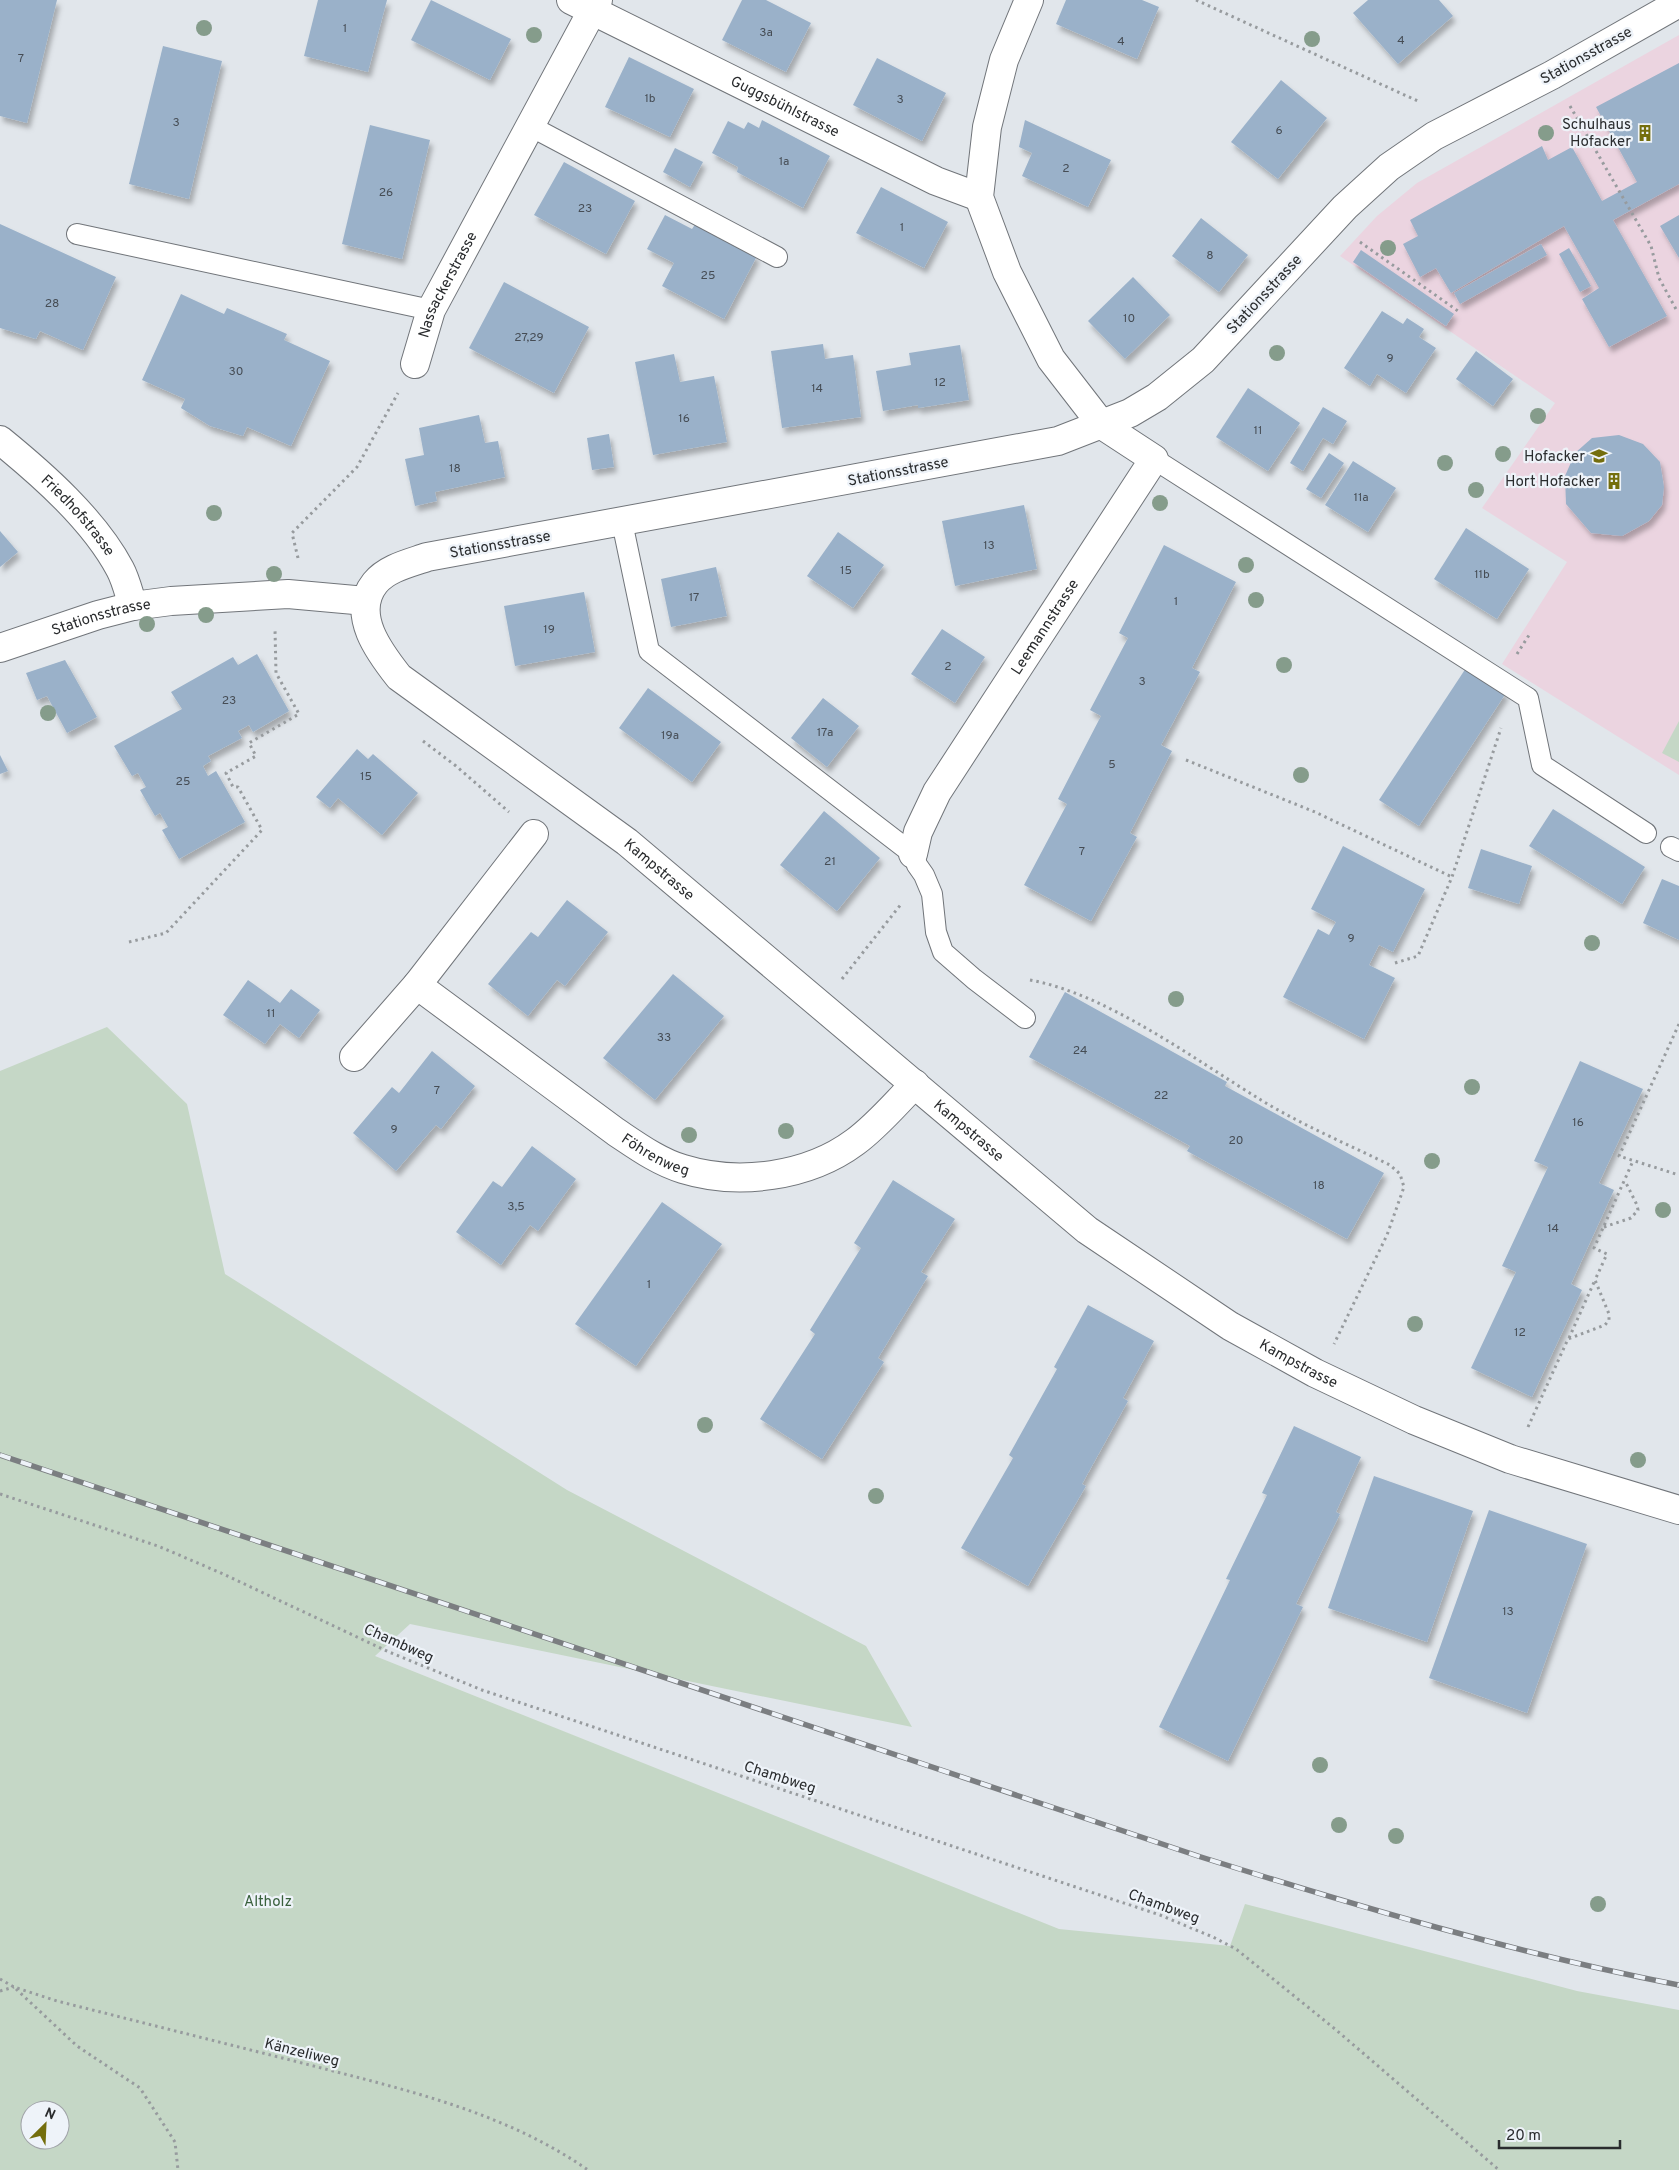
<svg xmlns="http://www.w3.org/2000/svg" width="1679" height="2170" font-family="Overpass,sans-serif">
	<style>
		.education { fill: #ebd4e0 }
		.green { fill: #c5d7c6; fill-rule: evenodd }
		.building { fill: #9ab1c9; filter: url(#shadow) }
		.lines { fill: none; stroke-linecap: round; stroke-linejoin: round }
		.service-casing { stroke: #71757a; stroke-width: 22 }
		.minor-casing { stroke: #71757a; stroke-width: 30 }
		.path { stroke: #979b9e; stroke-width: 3; stroke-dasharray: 2.5 4; stroke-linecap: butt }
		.service { stroke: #fff; stroke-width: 20 }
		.minor { stroke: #fff; stroke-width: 28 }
		.rail-casing { stroke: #7b7e81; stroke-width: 5.5 }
		.rail { stroke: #eef3f9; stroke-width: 4; stroke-dasharray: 11; stroke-linecap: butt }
		.tree { fill: #859c8b }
		.labels { text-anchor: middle; stroke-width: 4.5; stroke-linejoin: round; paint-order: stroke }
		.number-label { font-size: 12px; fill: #464d55 }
		.street-label { font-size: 15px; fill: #2a2c2e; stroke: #eef3f9 }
		.poi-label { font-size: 15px; fill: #2a2c2e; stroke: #eef3f9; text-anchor: end }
		.park-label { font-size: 15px; fill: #39603c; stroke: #eef3f9 }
	</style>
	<defs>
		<filter id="shadow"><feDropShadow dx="3" dy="5.5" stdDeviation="2.5" flood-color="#0004"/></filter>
	</defs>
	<rect width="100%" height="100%" fill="#e1e6eb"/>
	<polygon class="education" points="1679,35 1679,775 1502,664 1567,562 1482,508 1555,403 1340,256 1377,216 1417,183"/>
	<g class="green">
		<polygon points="1679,721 1679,762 1662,753"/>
		<path d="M107,1027L187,1104L225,1274L567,1490L866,1646L912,1727L410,1624L375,1656L1059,1929L1230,1946L1245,1904L1577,1991L1679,2010V2170H0V1071ZM30,2110H60V2140H30Z"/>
	</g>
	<g class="building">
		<polygon points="0,0 57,0 27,123 0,116"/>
		<polygon points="318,0 387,0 368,72 304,56"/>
		<polygon points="431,0 511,39 490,80 411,40"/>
		<polygon points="742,0 766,0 811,23 786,72 722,40"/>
		<polygon points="1066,0 1142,0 1159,7 1137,59 1056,24"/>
		<polygon points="1368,0 1439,0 1453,16 1398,64 1353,13"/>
		<polygon points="163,46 222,61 189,199 129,184"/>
		<polygon points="629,57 694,89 670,137 605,107"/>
		<polygon points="877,58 946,93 922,141 853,105"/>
		<polygon points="1679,63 1679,184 1613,220 1667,316 1609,347 1582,299 1599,288 1564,226 1451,293 1436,268 1420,277 1403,244 1418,236 1410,220 1542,146 1548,160 1572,147 1602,201 1637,182 1596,107"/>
		<polygon points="1281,80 1327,118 1278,179 1231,142"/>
		<polygon points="762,120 830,156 803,208 737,172 738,167 712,153 728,121 744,129 748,122 759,128"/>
		<polygon points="1025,120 1111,160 1088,207 1022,176 1032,153 1019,147"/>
		<polygon points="370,125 430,140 402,259 342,244"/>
		<polygon points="675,148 703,162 690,187 663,172"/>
		<polygon points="564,162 635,201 606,254 534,215"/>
		<polygon points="881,187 948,222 924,268 856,233"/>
		<polygon points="665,215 692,229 696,223 757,256 724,319 662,286 674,263 647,249"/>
		<polygon points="1679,215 1679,258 1660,226"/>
		<polygon points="1201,218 1248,255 1219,292 1172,256"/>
		<polygon points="0,224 116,277 83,350 40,331 36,339 0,328"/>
		<polygon points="1541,244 1547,255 1460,304 1454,293"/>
		<polygon points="1569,248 1591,286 1580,292 1559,254"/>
		<polygon points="1361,250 1454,314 1446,326 1353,262"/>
		<polygon points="1133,277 1170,315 1125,359 1088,321"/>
		<polygon points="504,282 589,327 554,393 469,348"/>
		<polygon points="181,294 224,314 227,308 287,334 284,340 330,361 291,446 247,427 243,436 210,426 181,408 185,399 142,380"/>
		<polygon points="1382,311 1403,324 1407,318 1424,329 1419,337 1436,348 1406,393 1377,374 1370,386 1344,368"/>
		<polygon points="823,344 825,359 853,355 861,417 782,428 771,351"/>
		<polygon points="960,345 969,400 918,408 918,405 883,411 876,371 911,365 909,353"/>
		<polygon points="1476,351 1513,379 1493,406 1456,379"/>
		<polygon points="674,354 680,382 714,376 727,442 653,455 635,362"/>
		<polygon points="1248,388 1300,423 1268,471 1216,437"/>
		<polygon points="1323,407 1347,421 1333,444 1323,438 1303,471 1290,463"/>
		<polygon points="479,415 485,443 498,441 505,477 435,492 437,501 415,506 405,459 424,455 419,428"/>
		<polygon points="609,434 614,467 592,470 587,438"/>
		<polygon points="1619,435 1643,444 1660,462 1664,487 1662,505 1649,521 1622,536 1591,533 1566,504 1565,476 1575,453 1592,438"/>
		<polygon points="1329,453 1344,463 1321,498 1306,489"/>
		<polygon points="1353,461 1396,488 1368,532 1325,505"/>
		<polygon points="1024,505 1037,569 955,586 942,521"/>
		<polygon points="1466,528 1529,569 1497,619 1434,579"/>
		<polygon points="0,531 18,552 0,567"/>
		<polygon points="838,532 884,565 853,608 807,576"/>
		<polygon points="1164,545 1236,582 1192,668 1200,672 1161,745 1172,751 1130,833 1137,837 1091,921 1024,885 1067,804 1058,799 1101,716 1090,710 1128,638 1119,633"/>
		<polygon points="716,567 727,616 671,627 661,579"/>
		<polygon points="584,592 595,652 515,666 504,606"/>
		<polygon points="942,629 985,657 955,703 911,674"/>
		<polygon points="257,654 289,711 253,732 249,725 238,731 242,738 208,756 211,761 203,766 208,776 216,771 245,822 179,859 162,830 168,827 160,813 155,816 140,790 146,787 138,773 132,776 114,746 182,709 171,692 233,657 238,665"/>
		<polygon points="65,660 97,717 67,733 47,696 37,700 26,673"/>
		<polygon points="1466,668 1506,693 1419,826 1379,800"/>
		<polygon points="648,688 721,742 692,782 619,728"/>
		<polygon points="823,698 859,726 827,767 791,738"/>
		<polygon points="357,749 368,759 373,754 418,793 382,835 338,798 330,808 316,797"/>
		<polygon points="0,755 8,771 0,774"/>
		<polygon points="1553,809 1645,867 1622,904 1529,846"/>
		<polygon points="824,811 880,858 837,911 780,865"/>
		<polygon points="1343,846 1425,889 1393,952 1379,945 1369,965 1395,978 1364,1039 1283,997 1318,929 1329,935 1336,922 1311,909"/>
		<polygon points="1481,849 1532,866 1519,904 1468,888"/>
		<polygon points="1662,879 1679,886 1679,940 1643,923"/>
		<polygon points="567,900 608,932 565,986 557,980 528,1016 488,984 531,932 538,937"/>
		<polygon points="673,974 724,1016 655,1100 603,1058"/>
		<polygon points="248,980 280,1003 291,989 320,1010 299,1038 280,1024 265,1044 223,1015"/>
		<polygon points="1065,992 1227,1082 1225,1086 1384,1173 1347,1239 1187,1151 1190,1146 1029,1057"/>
		<polygon points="432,1051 475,1086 441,1129 436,1125 396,1171 353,1133 392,1087 399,1093"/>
		<polygon points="1580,1061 1643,1089 1599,1183 1614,1190 1571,1284 1582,1290 1532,1397 1471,1368 1516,1272 1502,1266 1548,1167 1534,1161"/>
		<polygon points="532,1146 576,1179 538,1231 530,1225 501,1265 456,1232 493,1181 502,1187"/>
		<polygon points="893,1180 955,1219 921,1272 928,1276 878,1358 884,1362 822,1459 760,1419 815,1334 810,1330 861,1248 854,1243"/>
		<polygon points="662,1202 722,1244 636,1366 575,1324"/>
		<polygon points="1088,1305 1154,1341 1123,1398 1128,1401 1082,1484 1086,1486 1028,1586 961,1548 1013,1458 1009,1455 1057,1369 1054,1367"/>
		<polygon points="1294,1426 1361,1457 1336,1512 1340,1514 1296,1604 1303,1607 1228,1761 1159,1727 1230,1580 1226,1579 1267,1495 1262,1493"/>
		<polygon points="1374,1476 1473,1511 1427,1642 1328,1608"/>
		<polygon points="1489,1510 1587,1544 1527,1713 1429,1678"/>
	</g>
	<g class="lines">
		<g class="service-casing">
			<g id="service">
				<polyline points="530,126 777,257"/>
				<polyline points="77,234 431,310"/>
				<polyline points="1154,459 1528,698 1542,765 1646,833"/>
				<polyline points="622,522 649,651 913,854 917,865 924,875 932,894 936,932 943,952 974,979 1025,1018"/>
				<polyline points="1671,847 1679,851"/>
			</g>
		</g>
		<g class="minor-casing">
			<g id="minor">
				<path id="s1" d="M571,0L936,181L979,197"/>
				<path id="s2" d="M1679,3L1552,75L1434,136L1389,167L1345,207L1203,360L1157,397L1130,413L1058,441L427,557C410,563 387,568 375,583C350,614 380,653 399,677L627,842L1087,1230L1230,1326L1315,1373L1414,1420L1510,1459L1679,1510"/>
				<path id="s3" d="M415,364L431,310L598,0"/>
				<path id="s4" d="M0,440C43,475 94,520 120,569C126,580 129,594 133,606"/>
				<path id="s5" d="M0,648L98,615L133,606L171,601L288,594L366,601"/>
				<path id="s6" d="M913,854L918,832L937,792L1154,459L1102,425L1051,359L1007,272L979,197L987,127L1004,60L1029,0"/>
				<polyline points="417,985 534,834"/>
				<path id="s7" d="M354,1057L417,985L616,1132C637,1146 659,1162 683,1169C738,1186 808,1177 855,1142C877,1126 896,1103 915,1084"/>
			</g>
		</g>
		<g class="path">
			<polyline points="1196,0 1420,102"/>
			<polyline points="1570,106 1651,246 1659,278 1677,311"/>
			<polyline points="1360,242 1458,311"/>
			<polyline points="298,558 292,533 357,467 398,393"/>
			<polyline points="1517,654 1531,632"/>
			<polyline points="423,741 456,766 509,812"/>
			<polyline points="1186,760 1315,812 1452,877"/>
			<polyline points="129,942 166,933 262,830 238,787 233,787 226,773 256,756 249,743 299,714 276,673 275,629"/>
			<polyline points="1395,963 1418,956 1452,877 1501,728"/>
			<polyline points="842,979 902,903"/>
			<path d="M1030,980C1107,994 1194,1059 1261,1100C1302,1125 1347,1144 1390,1165L1400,1174L1404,1187L1387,1235L1334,1344"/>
			<polyline points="1679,1024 1619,1156 1679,1175"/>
			<polyline points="1604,1227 1631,1218 1638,1210 1637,1205 1625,1181"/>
			<polyline points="1569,1338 1595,1280"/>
			<polyline points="1528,1427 1568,1339 1605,1325 1609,1320 1609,1314 1595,1280 1607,1254 1594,1248 1633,1161"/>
			<polyline points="0,1494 158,1546 221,1573 389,1652 482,1690 1160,1915 1213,1937 1236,1949 1335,2029 1499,2170"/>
			<path d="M0,1979L14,1987L57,2001C140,2022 223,2043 306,2064C405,2090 503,2111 588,2170"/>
			<polyline points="16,1989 77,2046 140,2088 175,2142 178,2170"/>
			<polyline points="0,1991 14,1987"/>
		</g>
		<use href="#service" class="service"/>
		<use href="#minor" class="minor"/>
		<g class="rail-casing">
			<path id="rail" d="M0,1455L1201,1857C1360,1907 1515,1953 1679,1985"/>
		</g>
		<use href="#rail" class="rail"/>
	</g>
	<g class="tree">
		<circle cx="204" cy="28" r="8"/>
		<circle cx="534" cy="35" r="8"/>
		<circle cx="1312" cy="39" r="8"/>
		<circle cx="1546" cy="133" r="8"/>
		<circle cx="1388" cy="248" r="8"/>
		<circle cx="1277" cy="353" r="8"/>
		<circle cx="1538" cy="416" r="8"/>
		<circle cx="1503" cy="454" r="8"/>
		<circle cx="1445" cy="463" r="8"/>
		<circle cx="1476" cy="490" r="8"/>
		<circle cx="1160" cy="503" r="8"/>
		<circle cx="214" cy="513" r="8"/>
		<circle cx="1246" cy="565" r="8"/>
		<circle cx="274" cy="574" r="8"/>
		<circle cx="1256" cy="600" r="8"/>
		<circle cx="206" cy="615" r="8"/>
		<circle cx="147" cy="624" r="8"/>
		<circle cx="1284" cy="665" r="8"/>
		<circle cx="48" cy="713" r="8"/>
		<circle cx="1301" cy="775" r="8"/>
		<circle cx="1592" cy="943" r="8"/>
		<circle cx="1176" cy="999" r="8"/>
		<circle cx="1472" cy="1087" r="8"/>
		<circle cx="786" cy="1131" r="8"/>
		<circle cx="689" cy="1135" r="8"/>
		<circle cx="1432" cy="1161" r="8"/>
		<circle cx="1663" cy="1210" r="8"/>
		<circle cx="1415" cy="1324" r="8"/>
		<circle cx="705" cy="1425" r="8"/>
		<circle cx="1638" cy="1460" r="8"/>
		<circle cx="876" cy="1496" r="8"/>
		<circle cx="1320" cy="1765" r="8"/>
		<circle cx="1339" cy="1825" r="8"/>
		<circle cx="1396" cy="1836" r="8"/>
		<circle cx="1598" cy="1904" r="8"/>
	</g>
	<defs>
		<g id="building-bare" transform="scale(1.35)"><path d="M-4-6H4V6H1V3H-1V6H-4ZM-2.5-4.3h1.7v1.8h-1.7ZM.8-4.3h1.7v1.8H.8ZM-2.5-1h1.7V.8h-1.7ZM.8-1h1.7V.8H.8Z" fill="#746e0d" stroke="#eef3f9" stroke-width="2.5" paint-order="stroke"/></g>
		<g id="school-bare" transform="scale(1.35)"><path d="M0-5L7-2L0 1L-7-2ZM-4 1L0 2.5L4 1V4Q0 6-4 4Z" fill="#746e0d" stroke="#eef3f9" stroke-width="2.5" paint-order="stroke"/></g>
	</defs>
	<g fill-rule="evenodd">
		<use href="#building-bare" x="1645" y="133"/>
		<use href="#school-bare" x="1599" y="456"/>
		<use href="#building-bare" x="1614" y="481"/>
	</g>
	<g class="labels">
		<g class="number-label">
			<text x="345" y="32">1</text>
			<text x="766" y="36">3a</text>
			<text x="1401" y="44">4</text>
			<text x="1121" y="45">4</text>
			<text x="21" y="62">7</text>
			<text x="650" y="102">1b</text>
			<text x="900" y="103">3</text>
			<text x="176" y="126">3</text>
			<text x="1279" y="134">6</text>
			<text x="784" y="165">1a</text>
			<text x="1066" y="172">2</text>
			<text x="386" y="196">26</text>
			<text x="585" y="212">23</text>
			<text x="902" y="231">1</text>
			<text x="1210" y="259">8</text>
			<text x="708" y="279">25</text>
			<text x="52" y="307">28</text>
			<text x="1129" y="322">10</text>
			<text x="529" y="341">27,29</text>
			<text x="1390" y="362">9</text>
			<text x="236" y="375">30</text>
			<text x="940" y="386">12</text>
			<text x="817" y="392">14</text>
			<text x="684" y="422">16</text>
			<text x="1258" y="434">11</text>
			<text x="455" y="472">18</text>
			<text x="1361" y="501">11a</text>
			<text x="989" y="549">13</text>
			<text x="846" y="574">15</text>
			<text x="1482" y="578">11b</text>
			<text x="694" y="601">17</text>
			<text x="1176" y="605">1</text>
			<text x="549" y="633">19</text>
			<text x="948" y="670">2</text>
			<text x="1142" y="685">3</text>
			<text x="229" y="704">23</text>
			<text x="825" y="736">17a</text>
			<text x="670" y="739">19a</text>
			<text x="1112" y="768">5</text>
			<text x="366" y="780">15</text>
			<text x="183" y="785">25</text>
			<text x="1082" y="855">7</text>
			<text x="830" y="865">21</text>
			<text x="1351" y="942">9</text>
			<text x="271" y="1017">11</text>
			<text x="664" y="1041">33</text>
			<text x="1080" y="1054">24</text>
			<text x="437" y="1094">7</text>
			<text x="1161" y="1099">22</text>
			<text x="1578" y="1126">16</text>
			<text x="394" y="1133">9</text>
			<text x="1236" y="1144">20</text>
			<text x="1319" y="1189">18</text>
			<text x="516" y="1210">3,5</text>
			<text x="1553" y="1232">14</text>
			<text x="649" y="1288">1</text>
			<text x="1520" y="1336">12</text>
			<text x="1508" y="1615">13</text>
		</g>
		<g class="street-label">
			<text transform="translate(1586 55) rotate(-29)" y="5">Stationsstrasse</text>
			<text dy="5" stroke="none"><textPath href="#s1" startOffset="239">Guggsbühlstrasse</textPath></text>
			<text dy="5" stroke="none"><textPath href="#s3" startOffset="86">Nassackerstrasse</textPath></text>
			<text transform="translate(1264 294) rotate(-47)" y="5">Stationsstrasse</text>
			<text transform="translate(898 471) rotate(-11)" y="5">Stationsstrasse</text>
			<text dy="5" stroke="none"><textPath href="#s4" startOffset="109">Friedhofstrasse</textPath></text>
			<text transform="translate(500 544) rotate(-10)" y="5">Stationsstrasse</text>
			<text dy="5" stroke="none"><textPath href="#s5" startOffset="106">Stationsstrasse</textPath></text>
			<text dy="5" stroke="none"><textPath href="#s6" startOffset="264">Leemannstrasse</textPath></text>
			<text dy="5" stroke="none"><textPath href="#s2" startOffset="1899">Kampstrasse</textPath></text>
			<text dy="5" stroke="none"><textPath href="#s2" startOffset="2304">Kampstrasse</textPath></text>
			<text dy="5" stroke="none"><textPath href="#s7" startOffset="389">Föhrenweg</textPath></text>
			<text dy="5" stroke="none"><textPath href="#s2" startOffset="2709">Kampstrasse</textPath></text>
			<text transform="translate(399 1643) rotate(24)" y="5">Chambweg</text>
			<text transform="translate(780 1777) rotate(18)" y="5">Chambweg</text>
			<text transform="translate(1164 1906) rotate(20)" y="5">Chambweg</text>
			<text transform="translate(302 2052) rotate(14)" y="5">Känzeliweg</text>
		</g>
		<g class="poi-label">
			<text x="1631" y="129">Schulhaus<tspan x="1631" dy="17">Hofacker</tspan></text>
			<text x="1585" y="461">Hofacker</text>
			<text x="1600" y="486">Hort Hofacker</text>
		</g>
		<g class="park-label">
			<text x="268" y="1906">Altholz</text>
		</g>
	</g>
	<g transform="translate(45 2125) rotate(24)"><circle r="24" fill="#eef3f9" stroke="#a0a3a8"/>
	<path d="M0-4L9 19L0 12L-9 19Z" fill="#746e0d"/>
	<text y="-8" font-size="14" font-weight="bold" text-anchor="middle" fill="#2a2c2e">N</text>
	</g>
	<path d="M1499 2140v8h121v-8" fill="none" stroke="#2a2c2e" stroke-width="2.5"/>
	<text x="1506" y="2140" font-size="15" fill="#2a2c2e" stroke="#eef3f9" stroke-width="4" paint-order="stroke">20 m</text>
</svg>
